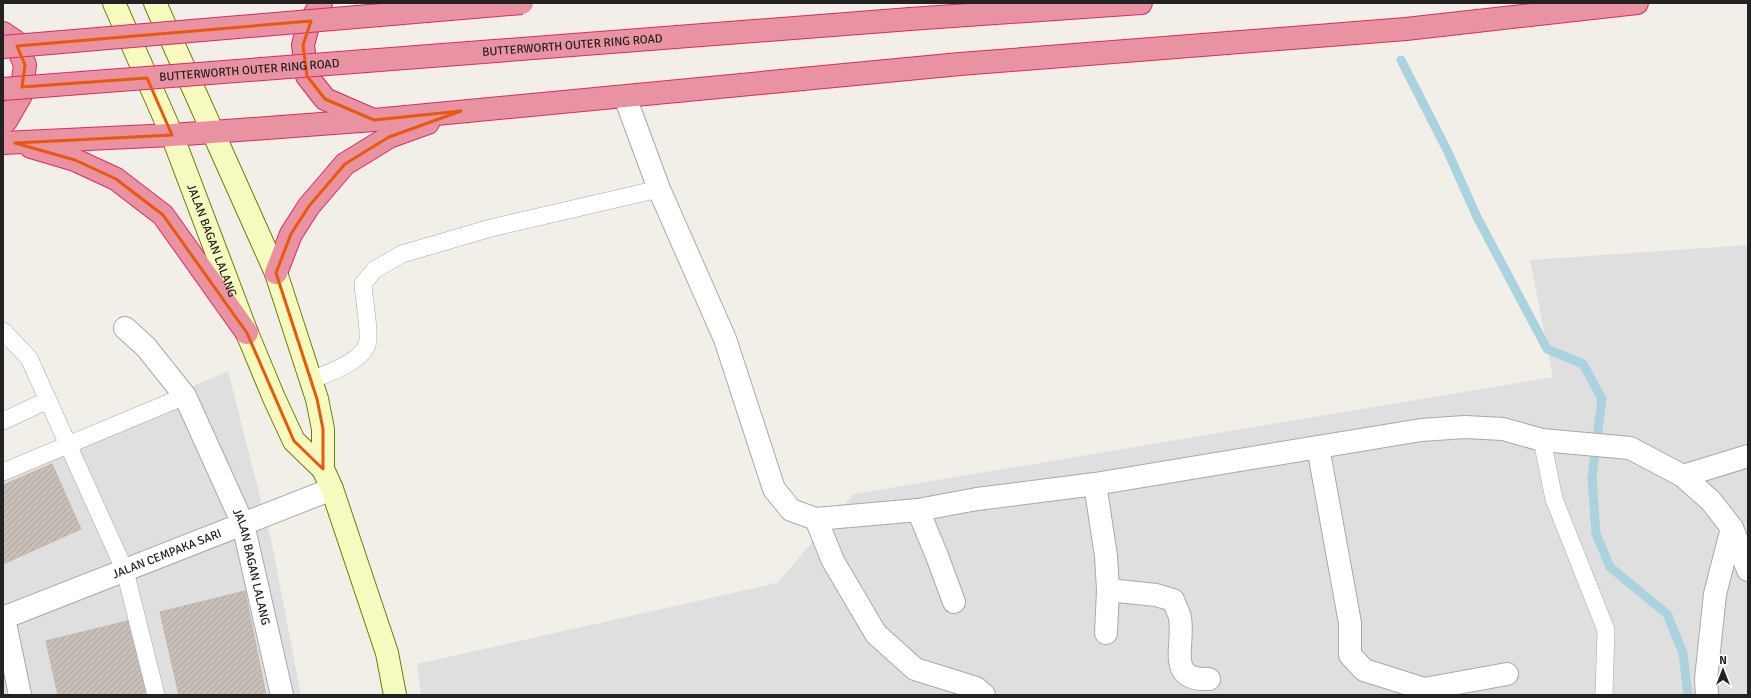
<svg xmlns="http://www.w3.org/2000/svg" width="1751" height="698" font-family="Signika,sans-serif">
	<style>
		.residential { fill: #e0dfdf }
		.lines { fill: none; stroke-linecap: round; stroke-linejoin: round }
		.stream { stroke: #aad3df; stroke-width: 9 }
		.building { fill: url(#building-hatch); stroke: #c4b6ab }
		.lane-casing { stroke: #a9a9a9; stroke-width: 18 }
		.street-casing { stroke: #a9a9a9; stroke-width: 24 }
		.secondary-casing { stroke: #707d05; stroke-width: 24 }
		.highway-casing { stroke: #dc2a67; stroke-width: 24 }
		.lane { stroke: #fff; stroke-width: 17 }
		.street { stroke: #fff; stroke-width: 22 }
		.secondary { stroke: #f7fabf; stroke-width: 22 }
		.highway { stroke: #e892a2; stroke-width: 22 }
		.highway-bridge-casing { stroke: #dc2a67; stroke-width: 24; stroke-linecap: butt }
		.highway-bridge { stroke: #e892a2; stroke-width: 22 }
		.marked { fill: none; stroke: #e8590c; stroke-width: 3; stroke-linejoin: round }
		.labels { text-anchor: middle; stroke-width: 3.5; stroke-linejoin: round; paint-order: stroke }
		.street-label { font-size: 12px; fill: #222; stroke: #fff }
	</style>
	<defs>
		<pattern id="building-hatch" width="6" height="6" patternUnits="userSpaceOnUse"><rect width="6" height="6" fill="#c7bfb8"/><path d="M-1 1l2-2M0 6l6-6M5 7l2-2" fill="none" stroke="#aba49e"/></pattern>
	</defs>
	<rect width="100%" height="100%" fill="#f2efe9"/>
	<g class="residential">
		<polygon points="1748,245 1748,695 421,695 417,664 777,583 854,494 1553,377 1530,260"/>
		<polygon points="228,371 271,539 301,695 3,695 3,467"/>
	</g>
	<g class="lines">
		<polyline class="stream" points="1401,60 1447,150 1477,217 1547,349 1583,364 1602,399 1592,477 1596,534 1610,567 1667,614 1683,653 1688,695"/>
	</g>
	<g class="building">
		<polygon points="52,464 81,529 3,564 3,485"/>
		<polygon points="245,591 266,695 179,695 160,612"/>
		<polygon points="131,620 146,695 58,695 46,641"/>
	</g>
	<g class="lines">
		<g class="lane-casing">
			<g id="lane">
				<polyline points="3,331 29,358 125,571 156,695"/>
				<path d="M312,380C328,373 367,360 368,340C369,324 364,300 363,284L374,270L402,254L491,228L659,189"/>
				<polyline points="3,421 48,400"/>
				<polyline points="1542,440 1554,499 1606,630 1604,695"/>
				<polyline points="3,472 185,396"/>
			</g>
		</g>
		<g class="street-casing">
			<g id="street">
				<polyline points="625,97 659,189 725,339 774,489 791,510 816,519 918,510 977,499 1095,484 1421,430 1465,427 1503,429 1542,440 1630,448 1683,476 1711,501 1732,528 1748,570"/>
				<path id="s1" d="M125,328L146,347L185,396L243,524L282,695"/>
				<polyline points="1318,447 1350,623 1350,655 1364,670 1424,689 1507,674"/>
				<polyline points="1683,476 1748,456"/>
				<polyline points="1095,484 1106,556 1108,590 1106,633"/>
				<polyline points="918,510 937,556 954,602"/>
				<polyline points="816,519 833,561 876,634 915,669 976,688 984,695"/>
				<path d="M1108,590L1156,595L1173,600C1175,606 1179,612 1180,618C1185,645 1165,681 1209,679"/>
				<path id="s2" d="M3,618L332,489"/>
				<polyline points="4,618 20,695"/>
				<polyline points="1707,695 1706,679 1715,594 1732,528"/>
			</g>
		</g>
		<g class="secondary-casing">
			<g id="secondary">
				<path id="s3" d="M114,3L172,135L247,333L274,398L294,441L323,469"/>
				<polyline points="155,3 276,273 317,399 323,429 323,469 332,489 387,653 395,695"/>
			</g>
		</g>
		<g class="highway-casing">
			<g id="highway">
				<polyline points="321,3 308,26 303,45 307,76 325,99 371,119"/>
				<polyline points="910,19 1141,3"/>
				<polyline points="3,33 15,41 25,65 21,95 6,121 3,123"/>
				<polyline points="3,143 172,135 374,120 960,64 1406,29 1637,3"/>
				<polyline points="31,147 75,160 116,179 163,215 247,333"/>
				<polyline points="276,273 291,234 309,206 345,164 389,137 428,123"/>
			</g>
		</g>
		<use href="#lane" class="lane"/>
		<use href="#street" class="street"/>
		<use href="#secondary" class="secondary"/>
		<use href="#highway" class="highway"/>
		<g class="highway-bridge-casing">
			<g id="highway-bridge">
				<polyline points="3,47 522,3"/>
				<path id="s4" d="M3,89L910,19"/>
			</g>
		</g>
		<use href="#highway-bridge" class="highway-bridge"/>
	</g>
	<path class="marked" d="M311,21L303,45L307,76L325,99L374,120L461,111L389,137L345,164L309,206L291,234L276,273L317,399L323,429V469L294,441L247,333L163,215L116,179L75,160L15,143L172,135L147,78L22,87L25,65L17,46Z"/>
	<g class="labels">
		<g class="street-label">
			<text dy="4" stroke="none"><textPath href="#s4" startOffset="571">BUTTERWORTH OUTER RING ROAD</textPath></text>
			<text dy="4" stroke="none"><textPath href="#s4" startOffset="247">BUTTERWORTH OUTER RING ROAD</textPath></text>
			<text dy="4" stroke="none"><textPath href="#s3" startOffset="257">JALAN BAGAN LALANG</textPath></text>
			<text dy="4" stroke="none"><textPath href="#s2" startOffset="176">JALAN CEMPAKA SARI</textPath></text>
			<text dy="4" stroke="none"><textPath href="#s1" startOffset="275">JALAN BAGAN LALANG</textPath></text>
		</g>
	</g>
	<rect width="1751" height="698" fill="none" stroke="#222222" stroke-width="8"/>
	<g transform="translate(1723 670)" stroke="#ffffff" stroke-width="3" paint-order="stroke">
	<path d="M0-3L7 15L0 10L-7 15Z" fill="#222222"/>
	<text y="-6" font-size="11" font-weight="bold" text-anchor="middle" fill="#222222">N</text>
	</g>
</svg>
